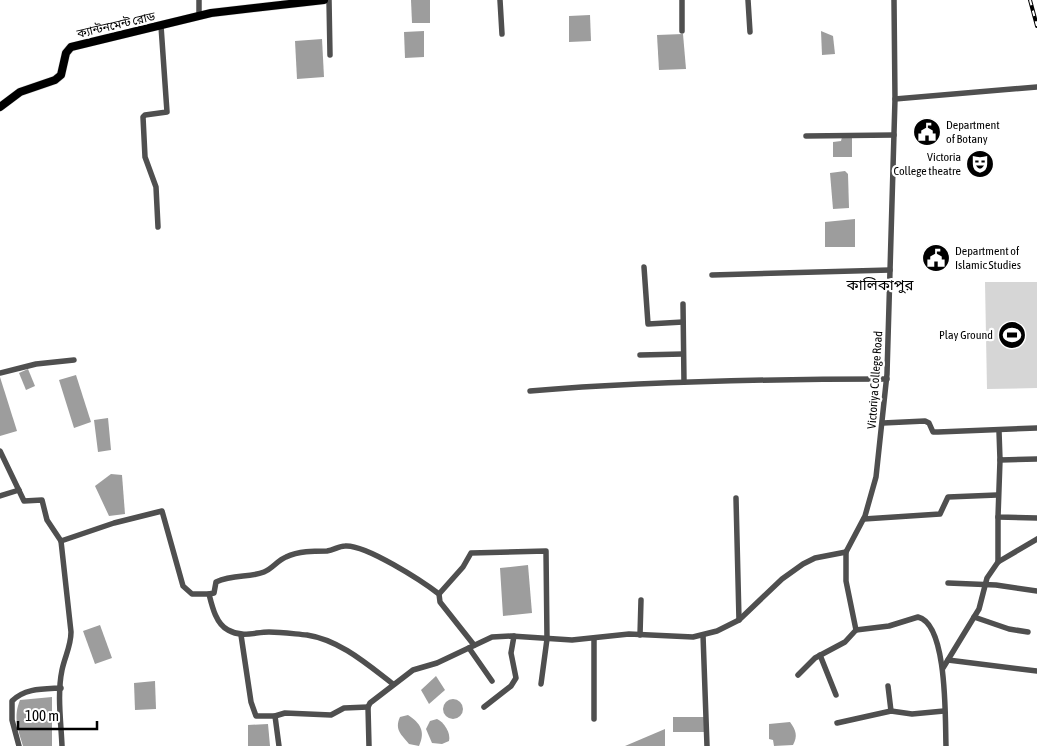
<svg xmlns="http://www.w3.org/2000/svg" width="1037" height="746" font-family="'Asap Condensed','Noto Sans Bengali',sans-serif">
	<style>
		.green { fill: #d6d6d6 }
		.water { fill: #9d9d9d }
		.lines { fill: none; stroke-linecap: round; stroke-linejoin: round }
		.major-casing { stroke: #dbdbdb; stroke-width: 9 }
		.minor { stroke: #4f4f4f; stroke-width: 5.5 }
		.major { stroke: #000; stroke-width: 8 }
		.rail-casing { stroke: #000; stroke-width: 4 }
		.rail { stroke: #fff; stroke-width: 2; stroke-dasharray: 5.5; stroke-linecap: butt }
		.labels { text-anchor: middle; stroke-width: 4.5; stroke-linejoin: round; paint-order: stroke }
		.street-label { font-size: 12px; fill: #000; stroke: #fff }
		.poi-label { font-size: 12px; fill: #000; stroke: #fff; text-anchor: start }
		.quarter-label { font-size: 15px; fill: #000; stroke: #fff }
	</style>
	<rect width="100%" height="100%" fill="#fff"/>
	<polygon class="green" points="985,282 1037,282 1037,388 987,389"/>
	<g class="water">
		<polygon points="411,0 430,0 430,23 412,23"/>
		<polygon points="590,15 591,41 569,42 569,16"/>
		<polygon points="424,31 424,57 405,58 404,32"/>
		<polygon points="821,31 833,36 835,54 822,55"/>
		<polygon points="683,34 686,69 659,70 657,35"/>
		<polygon points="322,39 324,77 297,79 295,41"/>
		<polygon points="842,137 852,137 852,157 833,157 833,142 841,141"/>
		<polygon points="845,171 848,174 849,208 833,209 830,173"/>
		<polygon points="855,219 855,247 825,247 825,222"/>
		<polygon points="28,369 35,386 26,390 19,373"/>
		<polygon points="76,375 91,422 74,428 59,380"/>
		<polygon points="0,377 17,431 0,436"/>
		<polygon points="108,418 111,450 98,452 94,420"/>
		<polygon points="111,474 122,475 125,514 109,516 95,486"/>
		<polygon points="528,565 532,613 503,616 500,568"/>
		<polygon points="100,625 112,658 95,664 83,631"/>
		<polygon points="436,676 445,690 429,704 421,690"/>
		<polygon points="155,681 156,709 135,710 134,683"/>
		<path d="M52,697V746H23C18,729 13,717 20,700Z"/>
		<circle cx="453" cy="709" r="10"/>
		<path d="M408,715C420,723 426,731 419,746L409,744C402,735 394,730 400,717Z"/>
		<rect x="673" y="717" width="31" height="15"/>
		<path d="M437,719C444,722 451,733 449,741L442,744L432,743L426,729L430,721Z"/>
		<path d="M790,722C796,730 798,736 793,745L774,746L773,740L769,739V724Z"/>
		<polygon points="268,724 270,746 248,746 248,725"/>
		<polygon points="665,729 665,746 625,746"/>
	</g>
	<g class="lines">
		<g class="major-casing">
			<polyline id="major" points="0,107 20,92 55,80 61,75 66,53 71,47 211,13 324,0"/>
		</g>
		<g class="minor">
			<polyline points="329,0 330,55"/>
			<polyline points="500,0 502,34"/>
			<polyline points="682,0 682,31"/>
			<polyline points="748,0 750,32"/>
			<path d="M894,0L895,99L887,374L876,477L865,516L846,552V581L856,630L889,626L918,617C948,624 945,721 946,746"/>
			<polyline points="199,16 199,0"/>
			<polyline points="895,99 1037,87"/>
			<polyline points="806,136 894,135"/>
			<polyline points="158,227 156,187 145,157 143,117 145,115 167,112 161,26"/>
			<polyline points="644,267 648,324 683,322"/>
			<polyline points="712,275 890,270"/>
			<polyline points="683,304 684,382"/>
			<polyline points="640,355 683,354"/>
			<polyline points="0,373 36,364 74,360"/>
			<path d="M530,391C649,381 768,379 887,379"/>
			<polyline points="883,423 925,421 929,423 933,432 938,432 1037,428"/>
			<polyline points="999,431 1000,460 1037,459"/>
			<path d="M0,451L24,501L42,500L47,520L61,541L71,632C71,646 65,656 62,670C57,694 61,722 62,746"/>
			<polyline points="1000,460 998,517 1037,518"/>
			<polyline points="0,496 19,490"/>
			<polyline points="736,498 739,620"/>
			<polyline points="998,517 998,562"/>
			<polyline points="864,519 940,514 948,497 997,495"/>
			<path d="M61,541L114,523L162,511L183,586L192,594H209C212,606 216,624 228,630C242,638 255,632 269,632C281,632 295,634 307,635C340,640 368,665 393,684"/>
			<polyline points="948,583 996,585 1037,591"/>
			<path d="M209,594L214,593L216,582C234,574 249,578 264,572C272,569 278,560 286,557C299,551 313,551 327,551C334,550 339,546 345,546C365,544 422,581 439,594L440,602L474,645"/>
			<polyline points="439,594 463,567 471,553 546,551 547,639 541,684"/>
			<polyline points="974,617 1009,629 1028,632"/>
			<polyline points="241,635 251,702 256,716 275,716 285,713 331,715 344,708 368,707"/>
			<polyline points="640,635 641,600"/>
			<polyline points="703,635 707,746"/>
			<polyline points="469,648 492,681"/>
			<polyline points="820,655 836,695"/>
			<polyline points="948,660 1037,671"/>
			<polyline points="943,668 979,609 987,578 998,562 1037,539"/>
			<polyline points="798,675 815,658 845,642 856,630"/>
			<polyline points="888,686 891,711"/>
			<polyline points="484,707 511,686 516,678 511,653 514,636"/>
			<polyline points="275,716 279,746"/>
			<polyline points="594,719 594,639"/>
			<polyline points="837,723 891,711 912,714 944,711"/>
			<path d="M19,746L12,720V701C25,688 43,689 61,688"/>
			<polyline points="369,746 368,707 370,703 413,670 437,663 492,637 511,636 572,640 629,634 693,637 717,631 739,620 782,579 803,564 815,558 846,552"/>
		</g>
		<use href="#major" class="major"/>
		<g class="rail-casing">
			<polyline id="rail" points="1030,0 1037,26"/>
		</g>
		<use href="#rail" class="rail"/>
	</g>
	<defs>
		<g id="civic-disc" transform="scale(1.4375)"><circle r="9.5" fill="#000" stroke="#fff"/><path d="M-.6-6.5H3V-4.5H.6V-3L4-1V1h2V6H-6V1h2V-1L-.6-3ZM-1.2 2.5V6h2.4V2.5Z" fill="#fff"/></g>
		<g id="theatre-disc" transform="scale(1.4375)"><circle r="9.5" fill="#000" stroke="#fff"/><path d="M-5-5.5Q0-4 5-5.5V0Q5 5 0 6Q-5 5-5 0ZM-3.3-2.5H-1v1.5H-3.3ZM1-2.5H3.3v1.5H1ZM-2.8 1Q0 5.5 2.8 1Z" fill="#fff"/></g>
		<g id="stadium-disc" transform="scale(1.4375)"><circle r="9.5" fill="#000" stroke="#fff"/><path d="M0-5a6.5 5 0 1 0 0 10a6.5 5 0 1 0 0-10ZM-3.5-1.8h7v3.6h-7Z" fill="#fff"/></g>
	</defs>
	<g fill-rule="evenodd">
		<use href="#civic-disc" x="927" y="132"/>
		<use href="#theatre-disc" x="980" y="164"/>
		<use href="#civic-disc" x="936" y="258"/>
		<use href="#stadium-disc" x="1012" y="335"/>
	</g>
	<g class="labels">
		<g class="street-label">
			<text transform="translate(116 25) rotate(-13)" y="4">ক্যান্টনমেন্ট রোড</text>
			<text transform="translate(875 380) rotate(-86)" y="4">Victoriya College Road</text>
		</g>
		<g class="poi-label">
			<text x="946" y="129">Department<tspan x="946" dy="14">of Botany</tspan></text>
			<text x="961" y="161" text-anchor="end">Victoria<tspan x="961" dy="14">College theatre</tspan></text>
			<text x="955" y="255">Department of<tspan x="955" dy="14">Islamic Studies</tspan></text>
			<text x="993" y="339" text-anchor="end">Play Ground</text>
		</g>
		<g class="quarter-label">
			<text x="880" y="290">কালিকাপুর</text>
		</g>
	</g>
	<path d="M18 721v8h79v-8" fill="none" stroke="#000000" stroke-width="2.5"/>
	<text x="25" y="721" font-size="15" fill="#000000" stroke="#ffffff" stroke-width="4" paint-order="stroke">100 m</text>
</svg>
